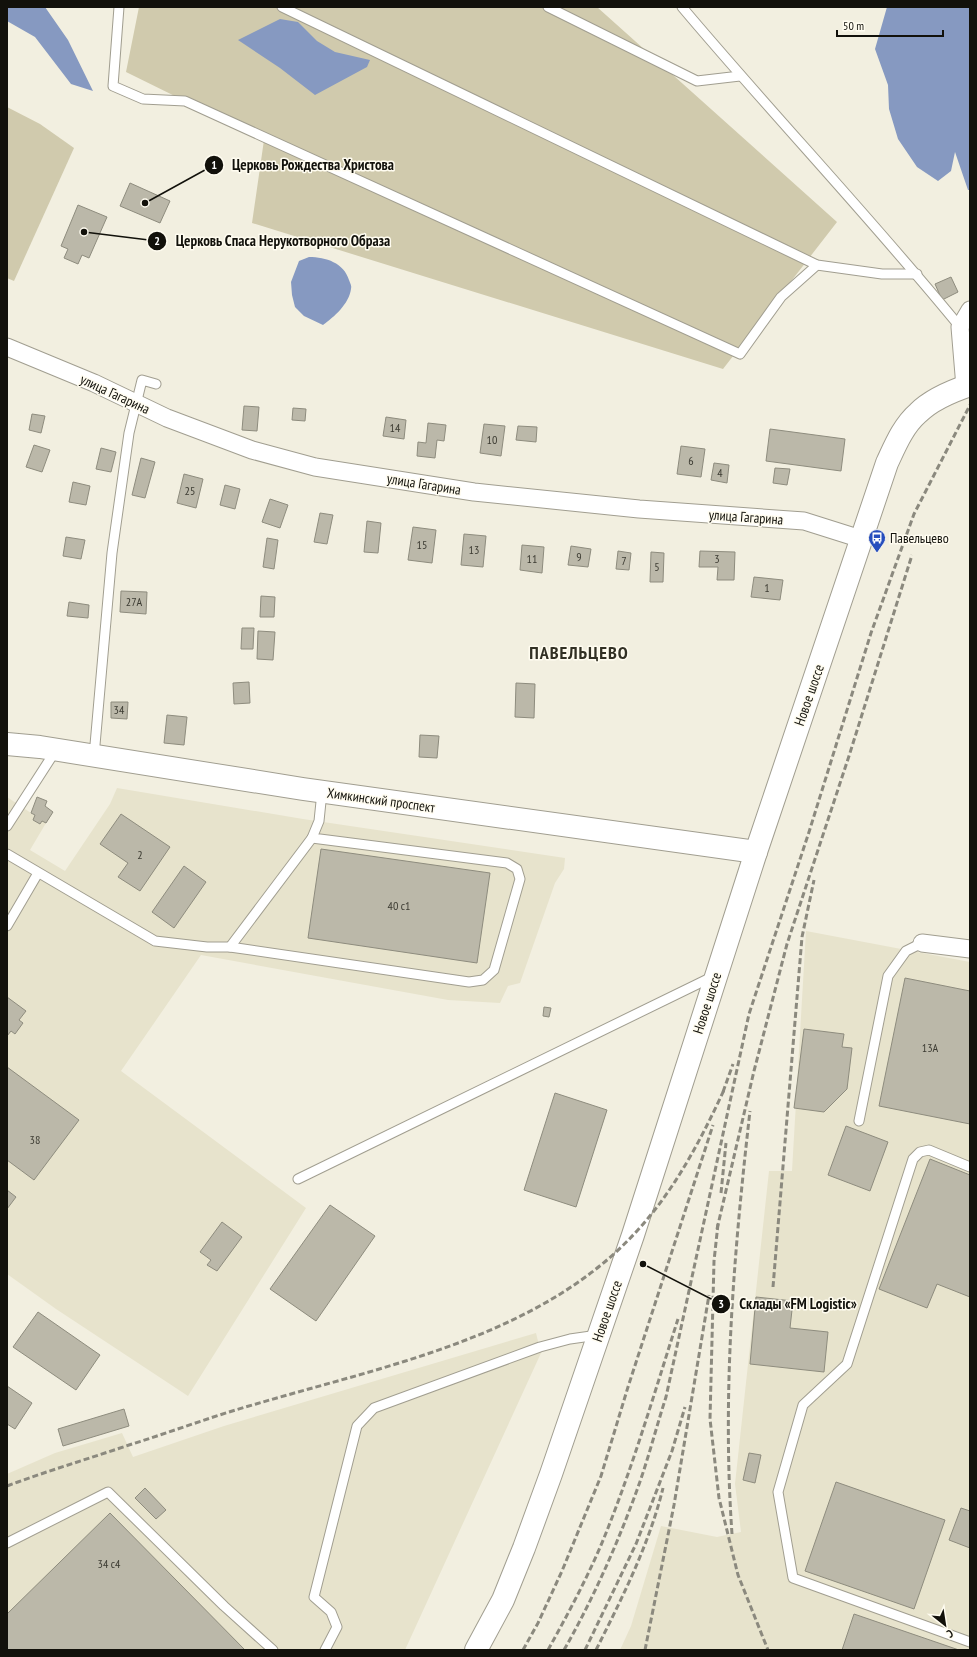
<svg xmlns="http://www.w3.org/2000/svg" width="977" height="1657" font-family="'PT Sans Narrow',sans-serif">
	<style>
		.built { fill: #e7e3cc }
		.green { fill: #d0caad }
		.water { fill: #8699c1 }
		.building { fill: #bbb8a9; stroke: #8e8c7e }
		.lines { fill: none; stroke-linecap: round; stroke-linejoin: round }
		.service-casing { stroke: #a19e90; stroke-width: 11 }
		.minor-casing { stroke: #a19e90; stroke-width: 19 }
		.tertiary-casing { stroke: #a19e90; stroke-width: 24 }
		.secondary-casing { stroke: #a19e90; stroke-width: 24 }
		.service { stroke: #fff; stroke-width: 9 }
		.minor { stroke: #fff; stroke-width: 17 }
		.tertiary { stroke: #fff; stroke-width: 22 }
		.secondary { stroke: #fff; stroke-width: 22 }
		.rail { stroke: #8b897e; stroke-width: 3; stroke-dasharray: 6 3; stroke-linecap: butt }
		.labels { text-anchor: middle; stroke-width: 3; stroke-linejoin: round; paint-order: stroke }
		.number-label { font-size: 12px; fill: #3c3b32 }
		.street-label { font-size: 14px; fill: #12110b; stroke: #fffcf0 }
		.poi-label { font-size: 14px; fill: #12110b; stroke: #fffcf0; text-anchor: start }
		.district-label { font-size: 18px; font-weight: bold; letter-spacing: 1px; fill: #323024; stroke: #fffcf0 }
		.leader { fill: none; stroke: #12110b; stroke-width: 1.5 }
		.callout-dot { fill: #12110b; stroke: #fffcf0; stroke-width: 1.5 }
		.mark-label { font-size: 12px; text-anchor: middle; font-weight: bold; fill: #fff }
		.callout-label { font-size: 15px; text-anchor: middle; font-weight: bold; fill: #12110b; stroke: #fffcf0; stroke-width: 3; stroke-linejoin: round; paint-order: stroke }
	</style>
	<rect width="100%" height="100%" fill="#f2efe0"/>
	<g class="built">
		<polygon points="117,788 303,819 565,858 564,869 555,883 520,983 508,986 500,1003 448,1000 201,955 121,1071 306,1208 188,1396 56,1309 7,1274 7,797 46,823 30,850 65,871 110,804"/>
		<polygon points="806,931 970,962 970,1650 620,1650 631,1626 661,1526 717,1537 741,1532 735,1484 769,1171 792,1171"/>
		<polygon points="536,1333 541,1353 405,1650 7,1650 7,1474 55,1453 122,1433 133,1457 224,1426"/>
	</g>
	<g class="green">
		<polygon points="139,7 597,7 837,222 723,369 252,223 264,140 126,72"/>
		<polygon points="7,107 40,124 74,148 14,281 7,278"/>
	</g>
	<g class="water">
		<polygon points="7,7 45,7 68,40 93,91 71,84 35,37 7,21"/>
		<polygon points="887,7 970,7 970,190 968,190 955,152 951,171 938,181 917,167 898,139 889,109 888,85 875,49"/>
		<polygon points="280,19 298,22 317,41 335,52 370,60 367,67 315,95 280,68 238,40"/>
		<path d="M309,257C326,257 344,263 349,280C350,283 352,286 351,289C349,304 334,317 323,325L304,316L295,307L292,295L291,282L299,261Z"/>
	</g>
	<g class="building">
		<polygon points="130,183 170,201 160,223 120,206"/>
		<polygon points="78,205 107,217 89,258 82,255 78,264 64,258 68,249 61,246"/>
		<polygon points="951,277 958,292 942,300 935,284"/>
		<polygon points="244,406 259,407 257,431 242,430"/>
		<polygon points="293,408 306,409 305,421 292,420"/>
		<polygon points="32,414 45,416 41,433 29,430"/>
		<polygon points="386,417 406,420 404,439 383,436"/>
		<polygon points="428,423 446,425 444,441 437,440 435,458 417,456 418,442 426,443"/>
		<polygon points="484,424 505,426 501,456 480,453"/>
		<polygon points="518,426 537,427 536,442 516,440"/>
		<polygon points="770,429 845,439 841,471 766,461"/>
		<polygon points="34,445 50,450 42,472 26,467"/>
		<polygon points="681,446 705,449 701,477 677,474"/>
		<polygon points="101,448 116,452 111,472 96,469"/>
		<polygon points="141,458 155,462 145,498 132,495"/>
		<polygon points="714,463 729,465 727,483 711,480"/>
		<polygon points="775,468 790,469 787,485 773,483"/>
		<polygon points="184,474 203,479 196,508 177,503"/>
		<polygon points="73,482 90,486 86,505 69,502"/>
		<polygon points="225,485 240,489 235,509 220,505"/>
		<polygon points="270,499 288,505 280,528 262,522"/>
		<polygon points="320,513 333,515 327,544 314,542"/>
		<polygon points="367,521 381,523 378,553 364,552"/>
		<polygon points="413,527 436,530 432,563 408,560"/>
		<polygon points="464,534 486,536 483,567 461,565"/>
		<polygon points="66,537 85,540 81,559 63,556"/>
		<polygon points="267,538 278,540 274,569 263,567"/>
		<polygon points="522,545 544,547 542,573 520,570"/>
		<polygon points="571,546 591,549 588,567 568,565"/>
		<polygon points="618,551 631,553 629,570 616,569"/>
		<polygon points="700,551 735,552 734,580 717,580 718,567 699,567"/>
		<polygon points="651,552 664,553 663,582 650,582"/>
		<polygon points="754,577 783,580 780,600 751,597"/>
		<polygon points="121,591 147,592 146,614 120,612"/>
		<polygon points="261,596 275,597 274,617 260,617"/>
		<polygon points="69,602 89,605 88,618 67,616"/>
		<polygon points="242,628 254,628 253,649 241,649"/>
		<polygon points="258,631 275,632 273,660 257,659"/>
		<polygon points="249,682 250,703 234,704 233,683"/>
		<polygon points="516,683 535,684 534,718 515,717"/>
		<polygon points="111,702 128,702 127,719 111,718"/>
		<polygon points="167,715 187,717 184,745 164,743"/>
		<polygon points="420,735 439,736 437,758 419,757"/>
		<polygon points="37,797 47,801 45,806 53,812 46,823 42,821 40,824 33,820 35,815 31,813"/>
		<polygon points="121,814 170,847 140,891 118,877 128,863 100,844"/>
		<polygon points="321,849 490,873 477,963 308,938"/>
		<polygon points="184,866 206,882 174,928 152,912"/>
		<polygon points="905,978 970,991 970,1124 879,1106"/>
		<polygon points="7,997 26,1011 19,1020 23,1023 15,1034 11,1031 7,1036"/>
		<polygon points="544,1007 551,1008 549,1017 543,1016"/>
		<polygon points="804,1029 844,1034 842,1047 852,1048 847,1089 824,1112 794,1108"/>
		<polygon points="7,1067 79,1120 34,1180 7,1160"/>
		<polygon points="555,1093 607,1110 576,1207 524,1190"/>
		<polygon points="846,1126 888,1142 870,1191 828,1175"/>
		<polygon points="930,1159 970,1175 970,1297 937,1284 927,1308 879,1289"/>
		<polygon points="7,1190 16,1197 7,1209"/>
		<polygon points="330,1205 375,1236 316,1321 270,1289"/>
		<polygon points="222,1222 242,1237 217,1271 207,1265 211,1260 200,1252"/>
		<polygon points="756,1297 793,1301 790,1328 828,1332 824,1372 750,1364"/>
		<polygon points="38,1312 100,1355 76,1390 13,1347"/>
		<polygon points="7,1386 32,1403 15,1429 7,1424"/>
		<polygon points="124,1409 129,1426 63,1446 58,1429"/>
		<polygon points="749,1453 761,1455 755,1483 743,1480"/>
		<polygon points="836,1482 945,1520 914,1609 805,1571"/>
		<polygon points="145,1488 166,1510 156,1519 135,1498"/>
		<polygon points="961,1508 970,1511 970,1548 949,1540"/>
		<polygon points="110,1513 245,1650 7,1650 7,1614"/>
		<polygon points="854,1614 959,1650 842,1650"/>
	</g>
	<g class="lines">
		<g class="service-casing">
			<g id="service">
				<polyline points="119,7 113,86 143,99 185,101 740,354 781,297 817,265"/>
				<polyline points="282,7 817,265 882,274 917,274"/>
				<polyline points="548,7 697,81 740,76"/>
				<path d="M682,7C773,115 871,218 960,327"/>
				<polyline points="94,756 112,553 129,433 142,380 156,384"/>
				<polyline points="7,826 56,750"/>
				<polyline points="7,854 155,941 207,947 230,947 469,982 483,980 494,970 520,879 517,869 507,863 312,838 319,821 322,792"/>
				<polyline points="7,926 38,873"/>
				<polyline points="230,947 312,838"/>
				<polyline points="859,1121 888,976 906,951 922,943"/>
				<polyline points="970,1167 929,1150 920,1152 913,1159 847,1364 803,1405 778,1492 793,1578 970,1642"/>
				<polyline points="298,1179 712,977"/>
				<polyline points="7,1543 108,1492 224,1606 273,1650"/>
				<polyline points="325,1650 337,1627 331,1612 314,1597 357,1426 374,1408 540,1347 570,1339 598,1335"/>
			</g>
		</g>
		<g class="minor-casing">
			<g id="minor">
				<polyline points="7,347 94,383 167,418 252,450 315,467 474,492 639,509 804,521 861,539"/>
				<polyline points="965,387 960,327 970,310"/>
				<polyline points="922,943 970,949"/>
			</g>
		</g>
		<g class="tertiary-casing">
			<polyline id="tertiary" points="7,744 40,747 303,789 756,852"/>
		</g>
		<g class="secondary-casing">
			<path id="secondary" d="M476,1650L503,1600L524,1548L551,1474L633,1235L756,852L887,463C895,446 903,426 918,413C931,400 952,391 970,385"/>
		</g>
		<use href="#service" class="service"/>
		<use href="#minor" class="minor"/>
		<use href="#tertiary" class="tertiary"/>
		<use href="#secondary" class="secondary"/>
		<g class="rail">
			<polyline points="723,1092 733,1064"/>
			<polyline points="721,1193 726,1143"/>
			<polyline points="718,1224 714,1261 710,1419 719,1498 738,1575 768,1650"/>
			<polyline points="717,1229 754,1071 787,944 849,756 912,555"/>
			<polyline points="773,1287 802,937 814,880"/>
			<path d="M7,1486C47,1471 88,1459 129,1445C171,1432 213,1416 256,1404C378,1368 520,1340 616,1252C667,1205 696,1150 725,1088"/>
			<path d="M732,1534C722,1393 734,1251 750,1111"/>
			<polyline points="523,1650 538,1623 562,1571 601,1476 628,1387 713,1125"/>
			<path d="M548,1650C569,1612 590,1573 606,1533C634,1463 655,1391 678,1319"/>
			<path d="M564,1650C593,1599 617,1545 637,1490C648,1460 656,1428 666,1397L749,1014L809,832L871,633L914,514L970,405"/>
			<polyline points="585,1650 636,1544 672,1451 685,1407"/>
			<path d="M596,1650C622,1598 649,1545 663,1488"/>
			<polyline points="645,1650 674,1505 709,1295"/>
		</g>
	</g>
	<defs>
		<g id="bus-pin" transform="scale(0.9)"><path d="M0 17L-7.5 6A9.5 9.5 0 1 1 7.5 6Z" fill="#274ebd" stroke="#fffcf0"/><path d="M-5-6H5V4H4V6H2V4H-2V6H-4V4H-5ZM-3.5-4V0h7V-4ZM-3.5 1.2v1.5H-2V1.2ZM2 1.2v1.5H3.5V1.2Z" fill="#fff"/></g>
	</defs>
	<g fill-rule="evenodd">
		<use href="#bus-pin" x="877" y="538"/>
	</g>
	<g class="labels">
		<g class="number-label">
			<text x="395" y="432">14</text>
			<text x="492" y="444">10</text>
			<text x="691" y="465">6</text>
			<text x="720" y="477">4</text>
			<text x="190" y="495">25</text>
			<text x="422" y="549">15</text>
			<text x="474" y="554">13</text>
			<text x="579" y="561">9</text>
			<text x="532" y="563">11</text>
			<text x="717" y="563">3</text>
			<text x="624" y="565">7</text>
			<text x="657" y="571">5</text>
			<text x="767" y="592">1</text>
			<text x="134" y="606">27А</text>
			<text x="119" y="714">34</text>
			<text x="140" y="859">2</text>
			<text x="399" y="910">40 с1</text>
			<text x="930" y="1052">13А</text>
			<text x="35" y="1144">38</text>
			<text x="109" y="1568">34 с4</text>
		</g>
		<g class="street-label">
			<text transform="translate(115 394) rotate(25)" y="5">улица Гагарина</text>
			<text transform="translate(424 484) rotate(9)" y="5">улица Гагарина</text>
			<text transform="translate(746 517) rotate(4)" y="5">улица Гагарина</text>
			<text transform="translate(809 695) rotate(-71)" y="5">Новое шоссе</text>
			<text transform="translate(381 800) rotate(8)" y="5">Химкинский проспект</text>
			<text transform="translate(707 1003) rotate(-72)" y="5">Новое шоссе</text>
			<text transform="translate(607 1311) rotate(-71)" y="5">Новое шоссе</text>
		</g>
		<g class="poi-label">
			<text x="890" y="543">Павельцево</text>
		</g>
		<g class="district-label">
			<text x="579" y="659">ПАВЕЛЬЦЕВО</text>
		</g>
	</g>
	<path class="leader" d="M145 203L214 165M84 232L157 241M643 1264L721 1304"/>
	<g class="callout-dot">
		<circle cx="145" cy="203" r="4"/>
		<circle cx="84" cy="232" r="4"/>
		<circle cx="643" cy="1264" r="4"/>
		<circle cx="214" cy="165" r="10"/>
		<circle cx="157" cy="241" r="10"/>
		<circle cx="721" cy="1304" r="10"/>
	</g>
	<g class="mark-label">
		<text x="214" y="169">1</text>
		<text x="157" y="245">2</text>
		<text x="721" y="1308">3</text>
	</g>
	<g class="callout-label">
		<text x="313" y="170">Церковь Рождества Христова</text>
		<text x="283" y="246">Церковь Спаса Нерукотворного Образа</text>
		<text x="798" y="1309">Склады «FM Logistic»</text>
	</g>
	<rect width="977" height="1657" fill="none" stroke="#12110b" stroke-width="16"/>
	<g transform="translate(945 1625) rotate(150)" stroke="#fffcf0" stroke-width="3" paint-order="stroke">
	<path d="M0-3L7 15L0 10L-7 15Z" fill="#12110b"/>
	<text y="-6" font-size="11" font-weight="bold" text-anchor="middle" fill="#12110b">С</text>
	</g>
	<path d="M837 30v6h106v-6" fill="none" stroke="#12110b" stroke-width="2"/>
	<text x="843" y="30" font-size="12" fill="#12110b" stroke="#fffcf0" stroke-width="3" paint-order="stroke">50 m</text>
</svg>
